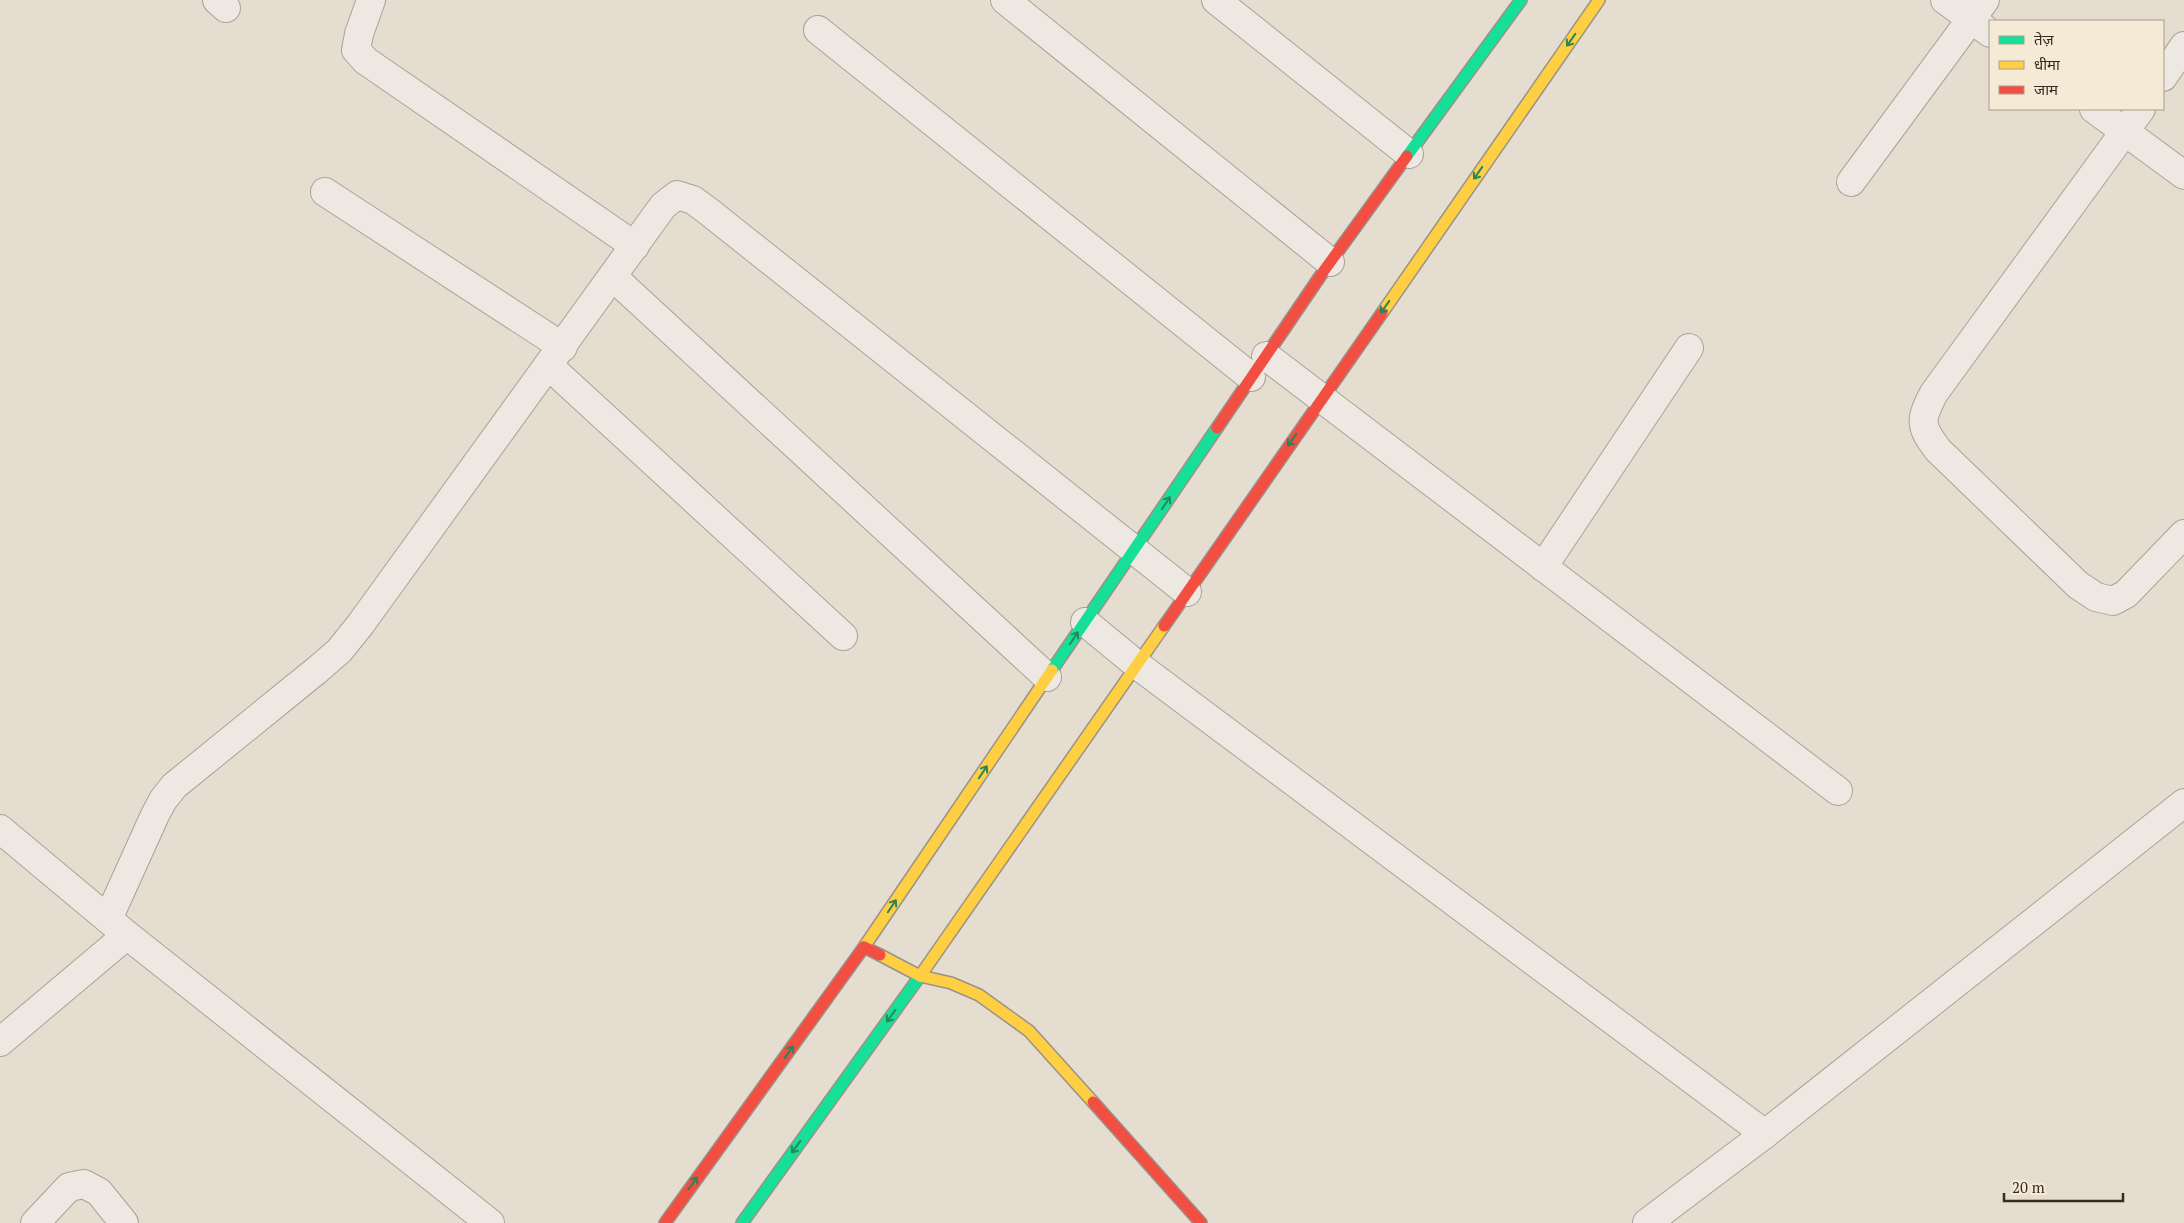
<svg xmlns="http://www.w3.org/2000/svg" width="2184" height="1223" font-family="'PT Serif','Noto Sans Devanagari',serif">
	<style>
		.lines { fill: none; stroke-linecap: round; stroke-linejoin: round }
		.street-casing { stroke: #aaa298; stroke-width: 30 }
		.fast-casing { stroke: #9a9288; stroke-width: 14 }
		.slow-casing { stroke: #9a9288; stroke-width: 14 }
		.jam-casing { stroke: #9a9288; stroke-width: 14 }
		.street { stroke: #ede8e1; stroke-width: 28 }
		.fast { stroke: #16e098; stroke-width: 11 }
		.slow { stroke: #ffcf43; stroke-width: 11 }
		.jam { stroke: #f24e42; stroke-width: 11 }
		.oneway { stroke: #28865c }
	</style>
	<rect width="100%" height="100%" fill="#e5ddcf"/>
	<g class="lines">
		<g class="street-casing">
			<g id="street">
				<polyline points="217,0 226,8"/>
				<polyline points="371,0 359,34 356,50 366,61 635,246"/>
				<polyline points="1005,0 1330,262"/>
				<polyline points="1216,0 1409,154"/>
				<polyline points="1945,0 1990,33"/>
				<polyline points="818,30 1251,377"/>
				<polyline points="2163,77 2184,46"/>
				<polyline points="2094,109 2184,175"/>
				<path d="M2141,109L1934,393C1920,420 1919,425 1938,450L2078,585L2096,597L2113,601L2126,594L2184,534"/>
				<polyline points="1851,182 1985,0"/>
				<polyline points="325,192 563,347"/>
				<polyline points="613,277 1047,677"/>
				<polyline points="1266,356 1838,791"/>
				<polyline points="549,366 843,636"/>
				<polyline points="1543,567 1689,348"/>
				<polyline points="1085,622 1136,664 1765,1134"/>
				<polyline points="0,829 127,935 490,1223"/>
				<polyline points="108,919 155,815 163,800 174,786 317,670 339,651 360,625 663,206 677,195 693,200 708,211 1187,592"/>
				<polyline points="0,1042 127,935"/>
				<polyline points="35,1223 69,1187 84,1184 99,1192 124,1223"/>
				<polyline points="1647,1223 1765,1134 2184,803"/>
			</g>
		</g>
		<g class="fast-casing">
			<g id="fast">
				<polyline points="1407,156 1521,0"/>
				<polyline points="1052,670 1217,428"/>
				<polyline points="742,1223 920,976"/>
			</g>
		</g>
		<g class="slow-casing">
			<g id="slow">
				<polyline points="1382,313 1599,0"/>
				<polyline points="864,947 1052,670"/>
				<polyline points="880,955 920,976 951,983 979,995 1029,1031 1093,1102"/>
				<polyline points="920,976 1164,626"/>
			</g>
		</g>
		<g class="jam-casing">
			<g id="jam">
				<polyline points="1217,428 1323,272 1407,156"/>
				<polyline points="1164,626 1382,313"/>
				<polyline points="1093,1102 1201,1223"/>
				<polyline points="665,1223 864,947 880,955"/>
			</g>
		</g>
		<use href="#street" class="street"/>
		<use href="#fast" class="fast"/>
		<use href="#slow" class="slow"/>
		<use href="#jam" class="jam"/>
	</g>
	<defs><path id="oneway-shaft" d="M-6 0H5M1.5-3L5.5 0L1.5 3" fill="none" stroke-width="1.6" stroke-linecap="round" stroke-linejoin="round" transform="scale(1.25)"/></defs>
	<g class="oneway">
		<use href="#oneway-shaft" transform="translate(1571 40) rotate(125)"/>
		<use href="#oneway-shaft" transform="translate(1478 173) rotate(125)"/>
		<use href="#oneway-shaft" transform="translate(1385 307) rotate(125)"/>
		<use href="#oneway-shaft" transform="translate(1292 440) rotate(125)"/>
		<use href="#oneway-shaft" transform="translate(1166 503) rotate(-56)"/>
		<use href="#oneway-shaft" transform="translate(1074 638) rotate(-56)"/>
		<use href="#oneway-shaft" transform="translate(983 772) rotate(-56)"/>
		<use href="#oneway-shaft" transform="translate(892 906) rotate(-56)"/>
		<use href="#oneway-shaft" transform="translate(891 1016) rotate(126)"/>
		<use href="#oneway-shaft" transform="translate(789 1052) rotate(-54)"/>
		<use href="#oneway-shaft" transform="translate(796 1147) rotate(126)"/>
		<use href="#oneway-shaft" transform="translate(693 1183) rotate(-54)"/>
	</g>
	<rect x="1989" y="20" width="175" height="90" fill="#f5ead6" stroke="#aa9e8d"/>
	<rect x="1999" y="36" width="25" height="8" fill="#16e098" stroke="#aa9e8d"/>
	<text x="2034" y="45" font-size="15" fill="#392b20">तेज़</text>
	<rect x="1999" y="61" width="25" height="8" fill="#ffcf43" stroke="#aa9e8d"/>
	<text x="2034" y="70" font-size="15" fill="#392b20">धीमा</text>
	<rect x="1999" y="86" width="25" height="8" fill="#f24e42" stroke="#aa9e8d"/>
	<text x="2034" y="95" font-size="15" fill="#392b20">जाम</text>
	<path d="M2004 1193v8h119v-8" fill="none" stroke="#392b20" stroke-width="2.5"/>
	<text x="2012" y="1193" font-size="15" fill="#392b20" stroke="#f5ead6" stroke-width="4" paint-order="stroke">20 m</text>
</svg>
